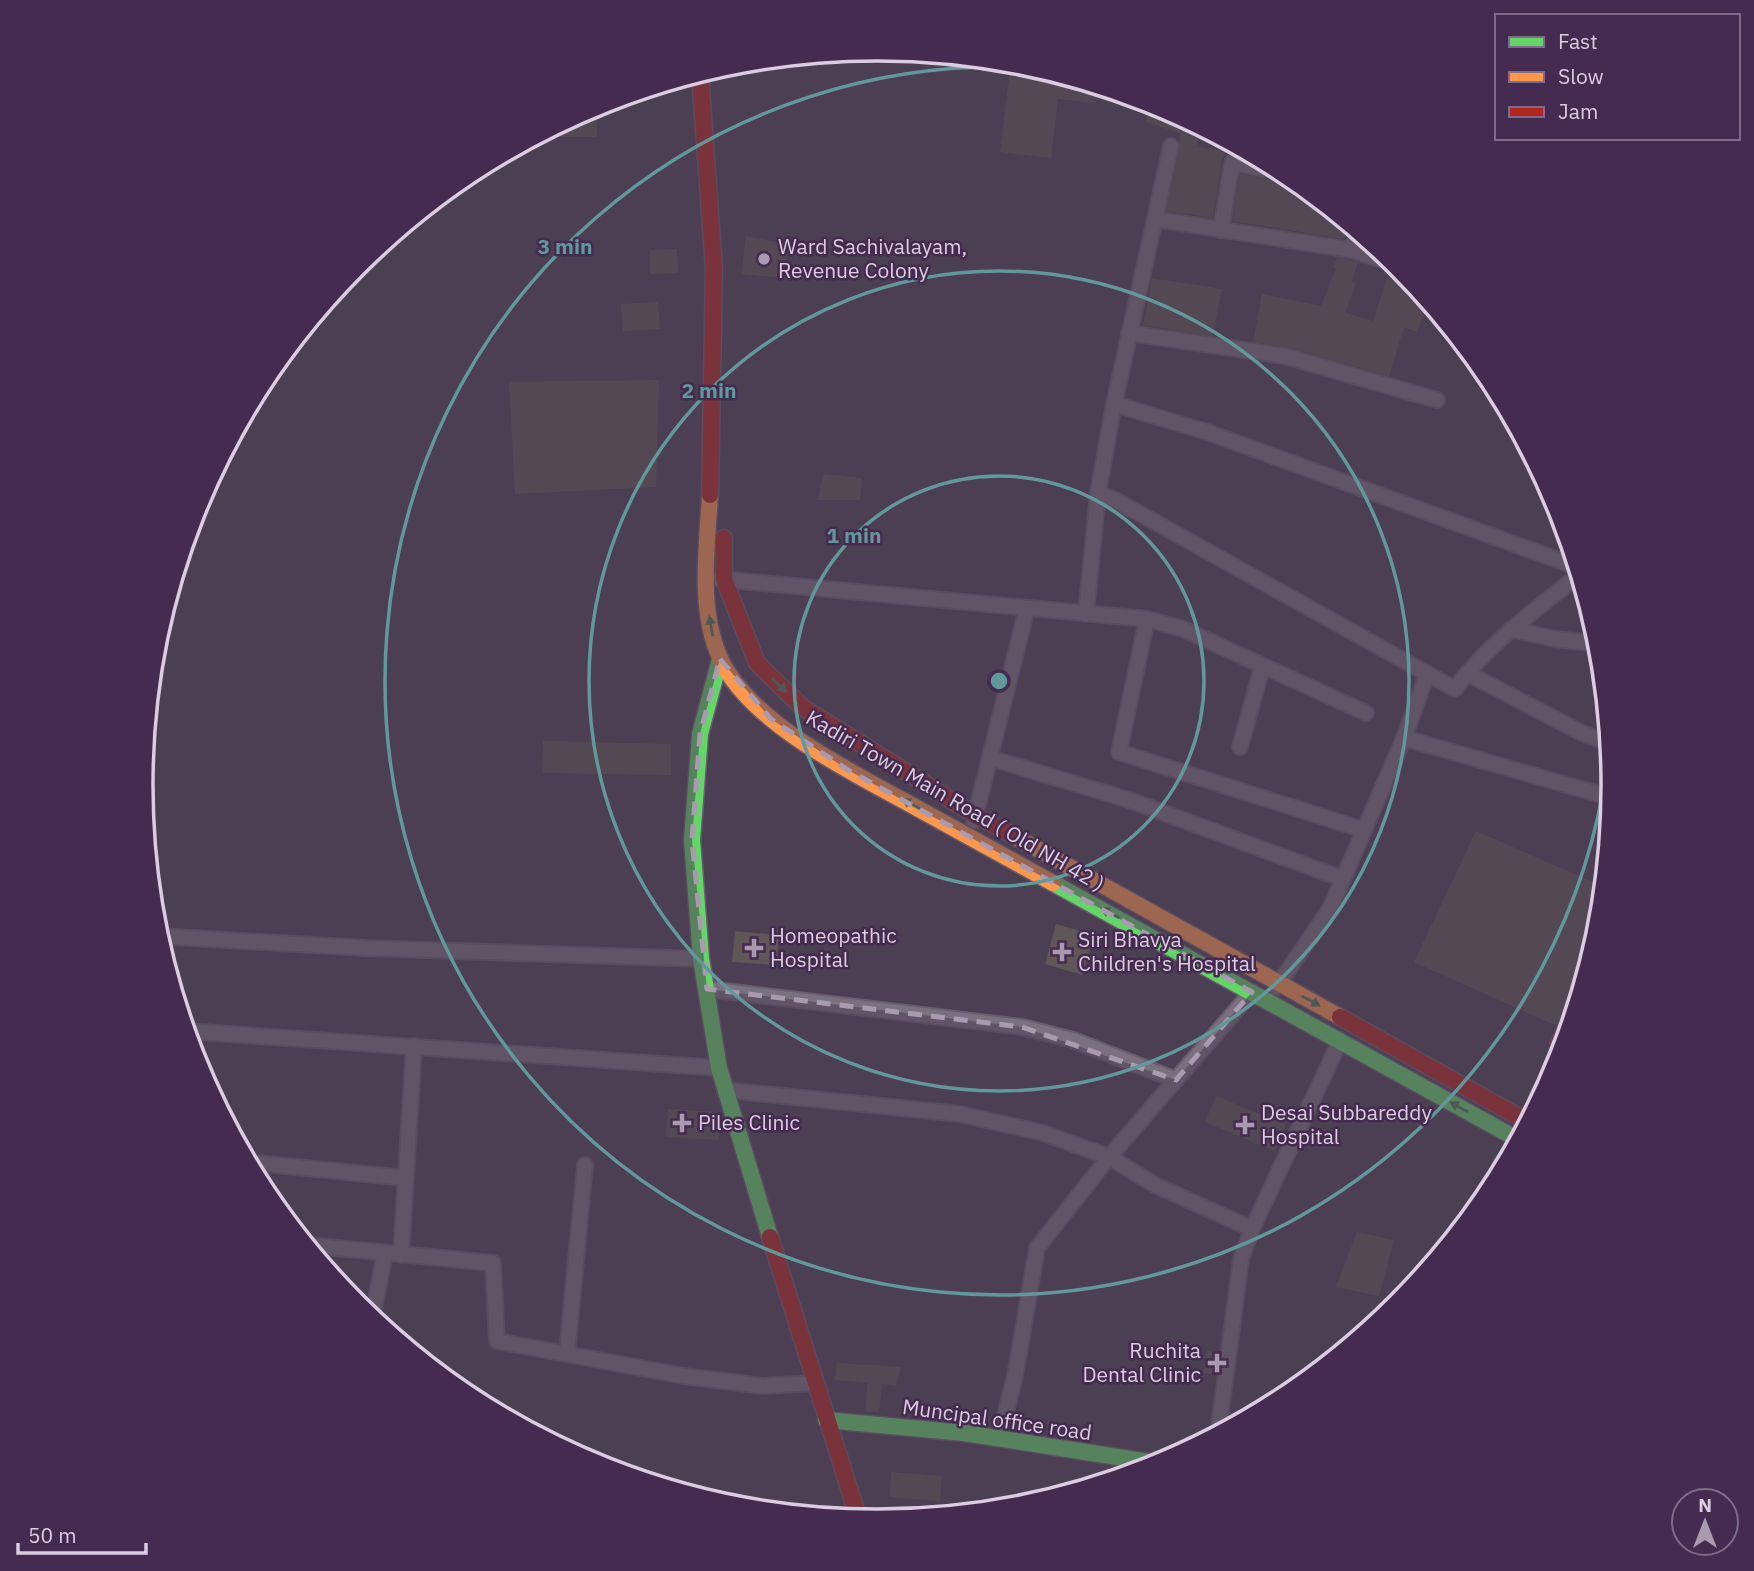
<svg xmlns="http://www.w3.org/2000/svg" width="1754" height="1571" font-family="'IBM Plex Sans',sans-serif">
	<style>
		.park { fill: url(#park-dots) }
		.building { fill: #615657 }
		.lines { fill: none; stroke-linecap: round; stroke-linejoin: round }
		.street-casing { stroke: #695c6f; stroke-width: 18 }
		.fast-casing { stroke: #695c6f; stroke-width: 19 }
		.slow-casing { stroke: #695c6f; stroke-width: 19 }
		.jam-casing { stroke: #695c6f; stroke-width: 19 }
		.street { stroke: #7a707f; stroke-width: 14 }
		.fast { stroke: #63d668; stroke-width: 16 }
		.slow { stroke: #ff974d; stroke-width: 16 }
		.jam { stroke: #b3261e; stroke-width: 16 }
		.oneway { fill: #52785a }
		.marked { fill: none; stroke: #a99ab0; stroke-width: 5; stroke-dasharray: 14 9; stroke-linejoin: round }
		.ring { fill: none; stroke: #61989c; stroke-width: 3.5 }
		.poi-dot { fill: #a99ab0; stroke: #442b4f; stroke-width: 2.5 }
		.labels { text-anchor: middle; stroke-width: 5; stroke-linejoin: round; paint-order: stroke }
		.poi-label { font-size: 21px; fill: #dbcce2; stroke: #442b4f; text-anchor: start }
		.street-label { font-size: 21px; fill: #dbcce2; stroke: #442b4f }
		.rim { fill: none; stroke: #dbcce2; stroke-width: 3.5 }
		.centre { fill: #61989c; stroke: #442b4f; stroke-width: 3.5 }
		.ring-label { font-size: 21px; text-anchor: middle; font-weight: bold; fill: #61989c; stroke: #442b4f; stroke-width: 5; stroke-linejoin: round; paint-order: stroke }
	</style>
	<defs>
		<pattern id="park-dots" width="8" height="8" patternUnits="userSpaceOnUse" patternTransform="scale(1.75)"><rect width="8" height="8" fill="#89414c"/><path d="M2 2h.1M6 6h.1" fill="none" stroke="#995b66" stroke-width="1.8" stroke-linecap="round"/></pattern>
	</defs>
	<rect width="100%" height="100%" fill="#4c3e53"/>
	<polygon class="park" points="1585,977 1563,1050 1548,1043"/>
	<g class="building">
		<polygon points="1011,62 1098,86 1096,103 1058,99 1051,158 1000,152"/>
		<polygon points="1152,103 1202,128 1196,147 1226,151 1222,161 1213,218 1166,211 1180,148 1180,133 1146,122"/>
		<polygon points="580,113 597,113 597,137 535,137"/>
		<polygon points="1240,174 1281,181 1291,177 1351,226 1345,239 1232,221"/>
		<polygon points="746,236 789,245 782,278 741,274"/>
		<polygon points="677,249 678,273 650,274 650,250"/>
		<polygon points="1337,257 1358,262 1352,282 1356,283 1345,313 1373,321 1387,278 1416,287 1429,303 1417,332 1404,327 1389,376 1288,347 1253,342 1262,294 1321,306 1336,268 1333,268"/>
		<polygon points="1152,278 1222,289 1212,336 1143,325"/>
		<polygon points="658,302 660,329 623,331 621,304"/>
		<polygon points="659,380 656,487 515,494 509,382"/>
		<polygon points="823,474 862,478 860,500 818,500"/>
		<polygon points="543,741 671,744 671,775 542,773"/>
		<polygon points="1476,831 1604,887 1600,924 1557,1026 1414,962"/>
		<polygon points="1056,924 1094,935 1082,975 1045,964"/>
		<polygon points="735,931 779,935 776,965 732,962"/>
		<polygon points="1216,1096 1286,1125 1275,1151 1205,1122"/>
		<polygon points="668,1109 718,1112 720,1119 719,1140 666,1137"/>
		<polygon points="1357,1232 1394,1240 1379,1296 1336,1287"/>
		<polygon points="1207,1350 1219,1352 1216,1375 1203,1373"/>
		<polygon points="837,1363 901,1367 896,1386 882,1384 879,1412 866,1411 867,1383 835,1380"/>
		<polygon points="891,1472 942,1476 940,1501 890,1497"/>
	</g>
	<g class="lines">
		<g class="street-casing">
			<g id="street">
				<polyline points="1155,219 1351,250 1398,265"/>
				<polyline points="1221,230 1232,163 1283,172"/>
				<polyline points="1351,250 1359,233"/>
				<polyline points="1129,333 1285,356 1437,400"/>
				<polyline points="1114,404 1207,432 1577,567"/>
				<path d="M1098,493L1117,501L1455,689C1488,644 1535,610 1579,575"/>
				<polyline points="720,579 1147,619 1183,629 1366,713"/>
				<polyline points="1086,614 1098,493 1114,404 1171,146"/>
				<polyline points="1147,619 1119,752 1364,830"/>
				<polyline points="1511,629 1555,639 1600,644"/>
				<polyline points="1467,673 1582,733 1609,743"/>
				<polyline points="1404,738 1612,798"/>
				<polyline points="1240,747 1262,667"/>
				<polyline points="990,758 1129,800 1343,879"/>
				<polyline points="974,821 1027,608"/>
				<polyline points="157,936 365,948 701,959"/>
				<polyline points="1276,988 1330,909 1404,738 1427,674"/>
				<polyline points="707,989 1022,1027 1073,1040 1176,1080"/>
				<polyline points="186,1031 719,1068"/>
				<polyline points="725,1090 960,1114 1043,1133 1109,1157 1155,1185 1252,1229"/>
				<polyline points="247,1162 406,1178"/>
				<polyline points="306,1245 493,1263 497,1341 684,1376 763,1386 815,1383"/>
				<polyline points="401,1255 414,1046"/>
				<polyline points="372,1319 385,1253"/>
				<polyline points="567,1354 585,1165"/>
				<polyline points="1218,1434 1241,1259 1252,1229 1340,1041"/>
				<polyline points="999,1439 1015,1376 1037,1248 1109,1157 1252,992"/>
			</g>
		</g>
		<g class="fast-casing">
			<g id="fast">
				<polyline points="720,659 700,734 692,840 701,959 719,1068 770,1237"/>
				<polyline points="1053,883 1519,1140"/>
				<polyline points="826,1420 964,1433 1162,1464"/>
			</g>
		</g>
		<g class="slow-casing">
			<g id="slow">
				<path d="M710,495C707,547 698,609 720,658C750,724 856,774 917,808C962,833 1007,858 1053,883"/>
				<polyline points="1012,835 1340,1017"/>
			</g>
		</g>
		<g class="jam-casing">
			<g id="jam">
				<polyline points="700,73 714,269 710,495"/>
				<polyline points="724,538 724,579 757,663 802,707 975,815 1012,835"/>
				<polyline points="1340,1017 1528,1122"/>
				<polyline points="770,1237 859,1520"/>
			</g>
		</g>
		<use href="#street" class="street"/>
		<use href="#fast" class="fast"/>
		<use href="#slow" class="slow"/>
		<use href="#jam" class="jam"/>
	</g>
	<defs><path id="oneway-solid" d="M-6-.8H1V-3.2L6.5 0L1 3.2V.8H-6Z" transform="scale(1.75)"/></defs>
	<g class="oneway">
		<use href="#oneway-solid" transform="translate(711 626) rotate(-100)"/>
		<use href="#oneway-solid" transform="translate(779 685) rotate(44)"/>
		<use href="#oneway-solid" transform="translate(911 804) rotate(-152)"/>
		<use href="#oneway-solid" transform="translate(1110 913) rotate(-151)"/>
		<use href="#oneway-solid" transform="translate(1311 1001) rotate(29)"/>
		<use href="#oneway-solid" transform="translate(1459 1107) rotate(-151)"/>
	</g>
	<path d="M0 0H1754V1571H0ZM720,659L771,719L848,770L1252,992L1176,1080L1022,1027L707,989L692,840L700,734Z" fill="#4c3e53" fill-opacity=".55" fill-rule="evenodd"/>
	<path class="marked" d="M720,659L771,719L848,770L1252,992L1176,1080L1022,1027L707,989L692,840L700,734Z"/>
	<g class="ring">
		<circle cx="999" cy="681" r="205"/>
		<circle cx="999" cy="681" r="410"/>
		<path d="M1609 751A614 614 0 1 1 1036 68"/>
	</g>
	<g class="poi-dot">
		<circle cx="764" cy="259" r="7"/>
		<path d="M750.5 937.5h7v7h7v7h-7v7h-7v-7h-7v-7h7z"/>
		<path d="M1058.5 941.5h7v7h7v7h-7v7h-7v-7h-7v-7h7z"/>
		<path d="M678.5 1112.5h7v7h7v7h-7v7h-7v-7h-7v-7h7z"/>
		<path d="M1241.5 1114.5h7v7h7v7h-7v7h-7v-7h-7v-7h7z"/>
		<path d="M1213.5 1352.5h7v7h7v7h-7v7h-7v-7h-7v-7h7z"/>
	</g>
	<g class="labels">
		<g class="poi-label">
			<text x="778" y="254">Ward Sachivalayam,<tspan x="778" dy="24">Revenue Colony</tspan></text>
			<text x="770" y="943">Homeopathic<tspan x="770" dy="24">Hospital</tspan></text>
			<text x="1078" y="947">Siri Bhavya<tspan x="1078" dy="24">Children's Hospital</tspan></text>
			<text x="1261" y="1120">Desai Subbareddy<tspan x="1261" dy="24">Hospital</tspan></text>
			<text x="698" y="1130">Piles Clinic</text>
			<text x="1201" y="1358" text-anchor="end">Ruchita<tspan x="1201" dy="24">Dental Clinic</tspan></text>
		</g>
		<g class="street-label">
			<text transform="translate(955 801) rotate(30)" y="7">Kadiri Town Main Road ( Old NH 42 )</text>
			<text transform="translate(997 1420) rotate(8)" y="7">Muncipal office road</text>
		</g>
	</g>
	<path d="M0 0H1754V1571H0ZM153 785a724 724 0 1 1 1448 0a724 724 0 1 1-1448 0Z" fill="#442b4f" fill-rule="evenodd"/>
	<path class="rim" d="M153 785a724 724 0 1 1 1448 0a724 724 0 1 1-1448 0Z"/>
	<circle cx="999" cy="681" r="10" class="centre"/>
	<g class="ring-label">
		<text x="565" y="254">3 min</text>
		<text x="709" y="398">2 min</text>
		<text x="854" y="543">1 min</text>
	</g>
	<rect x="1495" y="14" width="245" height="126" fill="#442b4f" stroke="#806b8a" stroke-width="2"/>
	<rect x="1509" y="37" width="35" height="10" fill="#63d668" stroke="#806b8a" stroke-width="2"/>
	<text x="1558" y="49" font-size="21" fill="#dbcce2">Fast</text>
	<rect x="1509" y="72" width="35" height="10" fill="#ff974d" stroke="#806b8a" stroke-width="2"/>
	<text x="1558" y="84" font-size="21" fill="#dbcce2">Slow</text>
	<rect x="1509" y="107" width="35" height="10" fill="#b3261e" stroke="#806b8a" stroke-width="2"/>
	<text x="1558" y="119" font-size="21" fill="#dbcce2">Jam</text>
	<g transform="translate(1705 1522)"><circle r="33" fill="#442b4f" stroke="#806b8a" stroke-width="2"/>
	<path d="M0-5L12 26L0 18L-12 26Z" fill="#a99ab0"/>
	<text y="-10" font-size="19" font-weight="bold" text-anchor="middle" fill="#dbcce2">N</text>
	</g>
	<path d="M18 1543v10h128v-10" fill="none" stroke="#dbcce2" stroke-width="3.5"/>
	<text x="28" y="1543" font-size="21" fill="#dbcce2" stroke="#442b4f" stroke-width="5" paint-order="stroke">50 m</text>
</svg>
